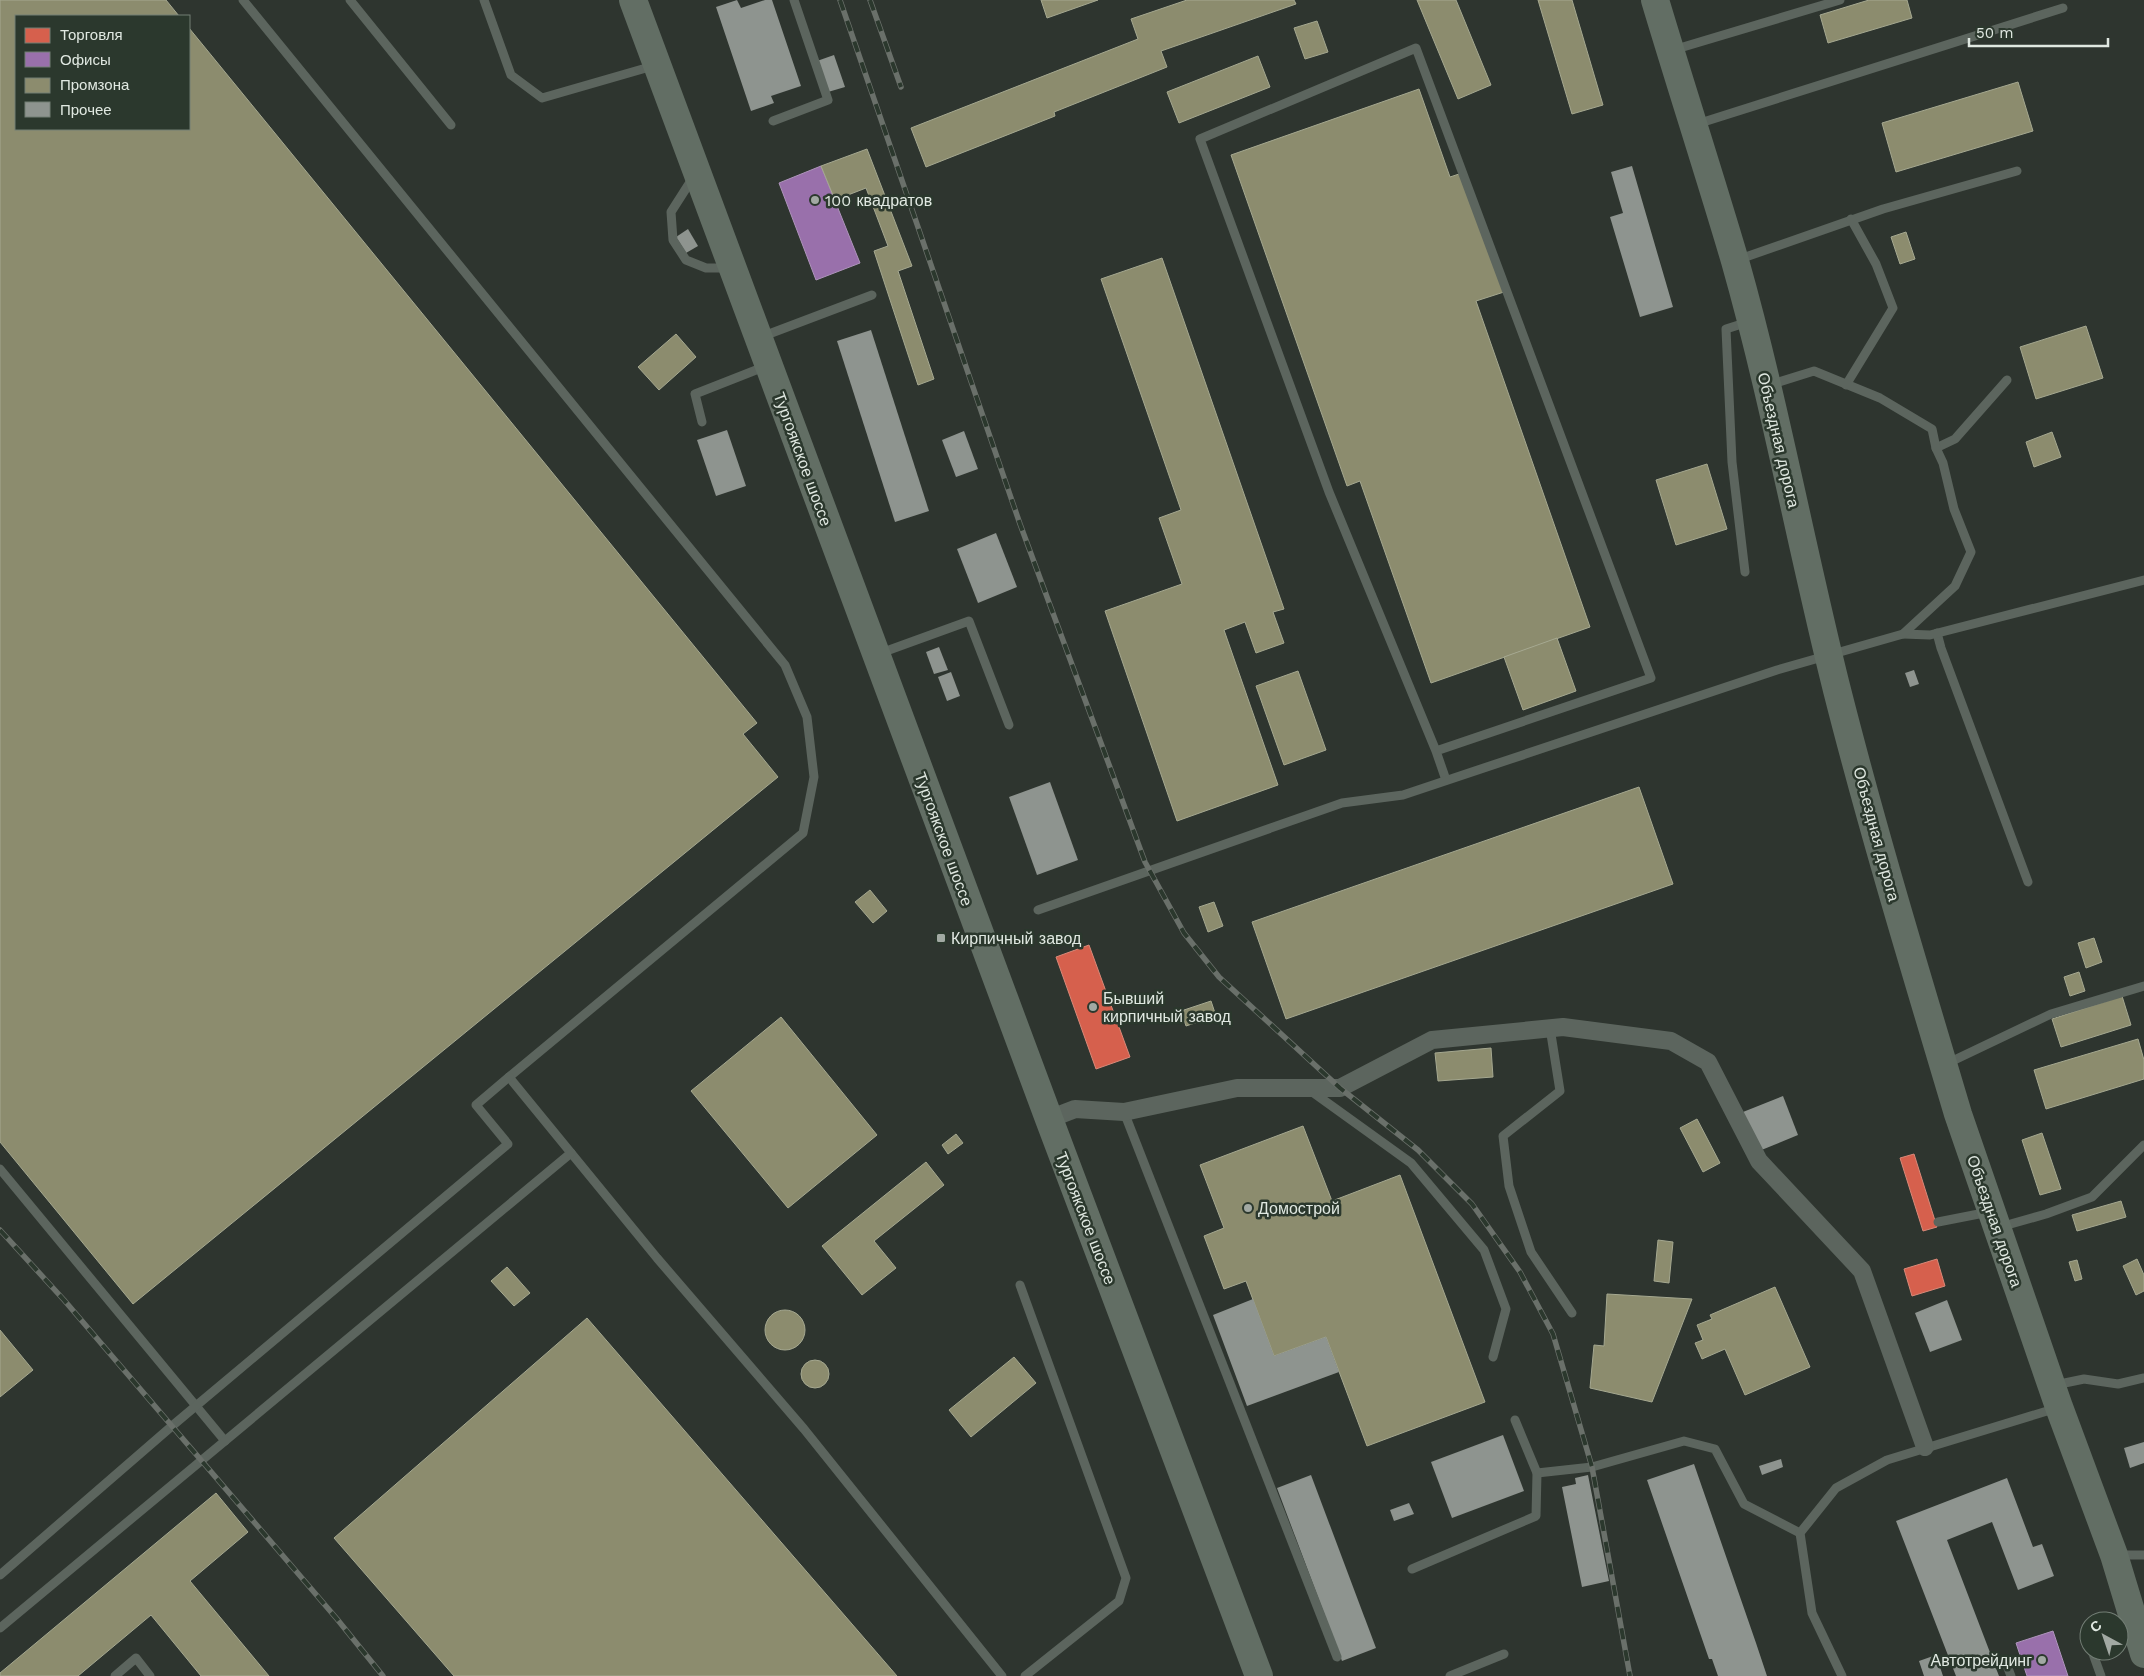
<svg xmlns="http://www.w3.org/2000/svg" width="2144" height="1676" font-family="'Work Sans',sans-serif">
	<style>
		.shops { fill: #d6604d; stroke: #d98979 }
		.offices { fill: #9970ab; stroke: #ae94bb }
		.industry { fill: #8c8c6e; stroke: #a5a890 }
		.building { fill: #8e948f }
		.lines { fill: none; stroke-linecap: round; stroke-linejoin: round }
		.lane { stroke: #5c655e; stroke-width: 9 }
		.street { stroke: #5c655e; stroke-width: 18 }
		.primary { stroke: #626e64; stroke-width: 28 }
		.rail-casing { stroke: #6a706a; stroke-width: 5.5 }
		.rail { stroke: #2b382d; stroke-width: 4; stroke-dasharray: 11; stroke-linecap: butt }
		.poi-dot { fill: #a2a9a3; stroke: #2b382d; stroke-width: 2 }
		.labels { text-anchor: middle; stroke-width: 5; stroke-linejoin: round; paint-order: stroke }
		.poi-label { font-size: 16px; fill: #e0e8e1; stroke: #2b382d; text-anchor: start }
		.street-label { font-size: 16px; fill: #e0e8e1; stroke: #2b382d }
	</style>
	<rect width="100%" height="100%" fill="#2e352f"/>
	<g class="shops">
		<polygon points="1089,945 1130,1057 1096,1069 1056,957"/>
		<polygon points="1914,1154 1937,1227 1923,1231 1900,1158"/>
		<polygon points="1937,1259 1945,1286 1912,1296 1904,1269"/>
	</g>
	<g class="offices">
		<polygon points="821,166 860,263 816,280 779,183"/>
		<polygon points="2053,1631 2068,1676 2027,1676 2016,1643"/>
	</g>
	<g class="industry">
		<polygon points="0,0 166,0 179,16 16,16 16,129 189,129 189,28 757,723 743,734 778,777 133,1304 0,1142"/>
		<polygon points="1041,0 1098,0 1047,18"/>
		<polygon points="1187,0 1294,0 1296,4 1161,51 1167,67 1054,112 1055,116 926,167 911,128 1138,39 1131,19"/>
		<polygon points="1417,0 1456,0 1491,85 1458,99"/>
		<polygon points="1538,0 1572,0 1603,105 1572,114"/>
		<polygon points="1869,0 1907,0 1912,18 1828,43 1820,15"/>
		<polygon points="1317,21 1328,52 1305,59 1294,28"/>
		<polygon points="1258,56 1270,87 1179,123 1167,92"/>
		<polygon points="2018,82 2033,131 1896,172 1882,123"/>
		<polygon points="1419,89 1450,177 1462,173 1504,292 1476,301 1590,627 1431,683 1360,481 1347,486 1231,155"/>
		<polygon points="867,149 912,266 898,271 934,379 918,385 874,251 888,246 866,188 835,200 821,166"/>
		<polygon points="1906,232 1915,259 1900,264 1891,237"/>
		<polygon points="1162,258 1284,609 1273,612 1284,643 1256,653 1245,622 1224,630 1278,785 1177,821 1105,611 1182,584 1159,518 1181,510 1101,279"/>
		<polygon points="2086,326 2103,378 2036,399 2020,347"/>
		<polygon points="676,334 696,357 659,390 638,367"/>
		<polygon points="2052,432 2061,457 2034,467 2026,442"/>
		<polygon points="1707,464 1727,529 1676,545 1656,480"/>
		<polygon points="1557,638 1576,691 1523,710 1504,657"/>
		<polygon points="1298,671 1326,750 1284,765 1256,686"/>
		<polygon points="1639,787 1673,884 1286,1019 1252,922"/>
		<polygon points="870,890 887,911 873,923 855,902"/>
		<polygon points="1214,902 1223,926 1208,932 1199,907"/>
		<polygon points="2094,938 2102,962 2086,968 2078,943"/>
		<polygon points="2079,972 2085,991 2070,996 2064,977"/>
		<polygon points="2122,996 2131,1025 2061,1047 2052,1019"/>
		<polygon points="1211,1001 1216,1016 1186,1026 1181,1011"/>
		<polygon points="781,1017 877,1135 788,1208 691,1091"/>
		<polygon points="2138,1039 2144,1060 2144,1079 2046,1109 2034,1070"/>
		<polygon points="1491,1048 1493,1077 1438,1081 1435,1053"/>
		<polygon points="1697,1119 1720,1163 1703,1172 1680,1128"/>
		<polygon points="1303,1126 1332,1201 1400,1175 1485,1402 1367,1446 1326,1337 1274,1356 1246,1281 1224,1289 1204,1236 1224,1228 1200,1165"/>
		<polygon points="2042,1133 2061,1189 2040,1195 2022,1140"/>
		<polygon points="956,1134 963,1143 948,1154 942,1145"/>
		<polygon points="926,1162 944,1185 874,1241 896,1268 862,1295 822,1246"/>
		<polygon points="2121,1201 2126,1217 2077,1231 2072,1215"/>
		<polygon points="1658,1240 1673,1242 1669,1283 1654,1281"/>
		<polygon points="2137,1259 2144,1275 2144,1291 2136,1295 2123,1266"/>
		<polygon points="2077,1260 2082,1279 2075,1281 2069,1262"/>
		<polygon points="507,1267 530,1293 514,1306 491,1281"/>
		<polygon points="1775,1287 1810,1367 1745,1395 1725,1349 1702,1359 1695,1343 1703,1340 1697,1325 1712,1319 1710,1315"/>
		<polygon points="1607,1294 1692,1299 1652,1402 1590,1388 1594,1345 1604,1346"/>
		<circle cx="785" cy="1330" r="20"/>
		<polygon points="587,1318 897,1676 454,1676 334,1538"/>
		<polygon points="0,1330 33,1370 0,1397"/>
		<polygon points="1014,1357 1036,1383 971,1437 949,1410"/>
		<circle cx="815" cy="1374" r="14"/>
		<polygon points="216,1493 248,1532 190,1581 269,1676 201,1676 151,1615 78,1676 0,1676 0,1673"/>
	</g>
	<g class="building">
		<polygon points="737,0 741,8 765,0 772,0 801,86 771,96 774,103 751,111 716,7"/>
		<polygon points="834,55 845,87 828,92 817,61"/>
		<polygon points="1632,166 1673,307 1640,317 1610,217 1623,213 1611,172"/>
		<polygon points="688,229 698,246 686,253 676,237"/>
		<polygon points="871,330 929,511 895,522 837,341"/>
		<polygon points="727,430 746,486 716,496 697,440"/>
		<polygon points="964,431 978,469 956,477 942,440"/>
		<polygon points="996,533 1017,587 978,603 957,549"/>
		<polygon points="939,647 948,670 934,674 926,652"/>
		<polygon points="1914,670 1919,684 1910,687 1905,673"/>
		<polygon points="951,672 960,696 947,701 938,677"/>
		<polygon points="1050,782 1078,860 1037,875 1009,797"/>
		<polygon points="1783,1096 1798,1135 1759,1151 1743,1112"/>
		<polygon points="1253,1299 1274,1356 1326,1337 1339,1372 1247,1406 1213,1315"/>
		<polygon points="1947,1300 1962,1340 1930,1352 1915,1313"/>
		<polygon points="1503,1435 1524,1491 1452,1518 1431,1462"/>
		<polygon points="2144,1442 2144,1463 2130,1468 2124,1448"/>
		<polygon points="1781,1459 1783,1467 1762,1475 1759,1466"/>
		<polygon points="1694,1464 1756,1643 1767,1676 1718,1676 1712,1659 1709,1659 1647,1480"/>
		<polygon points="1311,1475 1376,1648 1342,1661 1277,1488"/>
		<polygon points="1588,1475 1609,1581 1582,1587 1562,1487 1576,1484 1575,1478"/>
		<polygon points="2007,1478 2033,1547 2042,1544 2054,1576 2018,1590 1992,1522 1947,1540 1999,1676 1956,1676 1896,1521"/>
		<polygon points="1409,1503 1414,1514 1394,1521 1390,1510"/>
		<polygon points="1936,1655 1943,1676 1924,1676 1919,1661"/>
	</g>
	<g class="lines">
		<g class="lane">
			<polyline points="243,0 785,665 807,717 814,777 803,833 509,1077 657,1258 804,1429 1002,1676"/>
			<polyline points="350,0 451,125"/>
			<polyline points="484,0 511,75 542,98 653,66"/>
			<polyline points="1673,50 1840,0"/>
			<polyline points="773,121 828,100 794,0"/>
			<polyline points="1697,124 2063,8"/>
			<polyline points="694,176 671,212 673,240 686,260 706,268 729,268"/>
			<polyline points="1737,260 1883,209 2017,171"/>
			<polyline points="761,337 872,295"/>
			<polyline points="1846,385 1893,308 1876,264 1851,219"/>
			<polyline points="702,422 695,394 766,366"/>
			<polyline points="1936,448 1955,439 2007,380"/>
			<polyline points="1745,572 1732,462 1726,329 1748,322"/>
			<polyline points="1937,633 1941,648 2028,882"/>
			<polyline points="1903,634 1930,635 2144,580"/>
			<polyline points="878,654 969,621 1009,725"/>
			<polyline points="1436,751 1651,678 1416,48 1200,139 1329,492 1436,751 1446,780"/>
			<polyline points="1038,910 1342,803 1403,795 1777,670 1903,634 1955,586 1971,552 1954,509 1943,463 1936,448 1932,429 1880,398 1814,371 1769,385"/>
			<polyline points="1550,1028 1560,1091 1503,1136 1509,1186 1531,1252 1572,1313"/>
			<polyline points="1946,1064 2051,1014 2144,986"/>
			<polyline points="1311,1091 1411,1163 1484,1250 1506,1309 1493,1357"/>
			<polyline points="1124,1112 1337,1657"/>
			<polyline points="0,1169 225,1441"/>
			<polyline points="1938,1222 1989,1212"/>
			<polyline points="2000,1227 2046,1214 2092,1197 2144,1145"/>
			<polyline points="1020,1285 1126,1578 1119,1601 1025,1676"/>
			<polyline points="2055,1385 2084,1379 2118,1384 2144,1378"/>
			<polyline points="1537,1473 1592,1467 1684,1441 1715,1449 1744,1504 1800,1533"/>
			<polyline points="2117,1555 2144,1555"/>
			<polyline points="1412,1569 1536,1516 1537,1473 1515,1420"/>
			<polyline points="0,1575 172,1426 508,1144 476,1105 509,1077"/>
			<polyline points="0,1628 571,1153"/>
			<polyline points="2092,1651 2101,1676"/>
			<polyline points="2006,1663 2011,1676"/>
			<polyline points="115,1676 136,1658 150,1676"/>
			<polyline points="1450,1676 1504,1654"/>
			<polyline points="1842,1676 1812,1613 1800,1533 1836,1488 1887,1460 2057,1408"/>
		</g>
		<polyline class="street" points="1049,1119 1075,1109 1124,1112 1237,1088 1340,1088 1432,1040 1563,1027 1671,1041 1708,1062 1759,1161 1862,1271 1925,1447"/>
		<g class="primary">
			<polyline points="633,0 1049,1119 1259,1676"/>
			<path d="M1655,0C1681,87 1709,173 1735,261C1775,402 1801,547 1837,690C1873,832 1916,973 1958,1114L2059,1407L2114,1555L2144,1654"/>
		</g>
		<g class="rail-casing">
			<g id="rail">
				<polyline points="840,0 1020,524 1145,862 1184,933 1219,977 1340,1088 1418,1150 1472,1204 1520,1272 1553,1334 1592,1467 1630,1676"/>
				<polyline points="870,0 901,87"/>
				<polyline points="0,1230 64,1300 337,1619 383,1676"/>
			</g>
		</g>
		<use href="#rail" class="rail"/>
	</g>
	<g class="poi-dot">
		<circle cx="815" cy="200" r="5"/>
		<rect x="936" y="933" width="10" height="10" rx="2.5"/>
		<circle cx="1093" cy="1007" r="5"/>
		<circle cx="1248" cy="1208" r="5"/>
		<circle cx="2042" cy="1660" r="5"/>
	</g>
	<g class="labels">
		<g class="poi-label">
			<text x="825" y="206">100 квадратов</text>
			<text x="951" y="944">Кирпичный завод</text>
			<text x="1103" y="1004">Бывший<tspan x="1103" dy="18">кирпичный завод</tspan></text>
			<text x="1258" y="1214">Домострой</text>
			<text x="2032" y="1666" text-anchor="end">Автотрейдинг</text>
		</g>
		<g class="street-label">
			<text transform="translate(1779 440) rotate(77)" y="6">Объездная дорога</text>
			<text transform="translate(803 459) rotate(70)" y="6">Тургоякское шоссе</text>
			<text transform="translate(1877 834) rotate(75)" y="6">Объездная дорога</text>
			<text transform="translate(944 839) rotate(70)" y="6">Тургоякское шоссе</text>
			<text transform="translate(1086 1218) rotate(69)" y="6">Тургоякское шоссе</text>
			<text transform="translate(1995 1221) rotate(71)" y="6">Объездная дорога</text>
		</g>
	</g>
	<rect x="15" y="15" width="175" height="115" fill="#2b382d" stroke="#737e75"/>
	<rect x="25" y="28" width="25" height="15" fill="#d6604d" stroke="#737e75"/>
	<text x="60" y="40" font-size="15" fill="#e0e8e1">Торговля</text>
	<rect x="25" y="52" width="25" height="15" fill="#9970ab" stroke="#737e75"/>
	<text x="60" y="65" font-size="15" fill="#e0e8e1">Офисы</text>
	<rect x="25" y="78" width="25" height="15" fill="#8c8c6e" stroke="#737e75"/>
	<text x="60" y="90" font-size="15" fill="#e0e8e1">Промзона</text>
	<rect x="25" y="102" width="25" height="15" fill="#8e948f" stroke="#737e75"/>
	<text x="60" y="115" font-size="15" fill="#e0e8e1">Прочее</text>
	<g transform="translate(2104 1636) rotate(320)"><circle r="24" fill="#2b382d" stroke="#737e75"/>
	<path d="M0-4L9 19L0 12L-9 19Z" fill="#a2a9a3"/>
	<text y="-8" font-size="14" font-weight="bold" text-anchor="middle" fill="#e0e8e1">С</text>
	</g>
	<path d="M1969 38v8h139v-8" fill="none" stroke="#e0e8e1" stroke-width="2.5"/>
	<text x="1976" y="38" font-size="15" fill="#e0e8e1" stroke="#2b382d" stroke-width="4" paint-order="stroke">50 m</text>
</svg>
